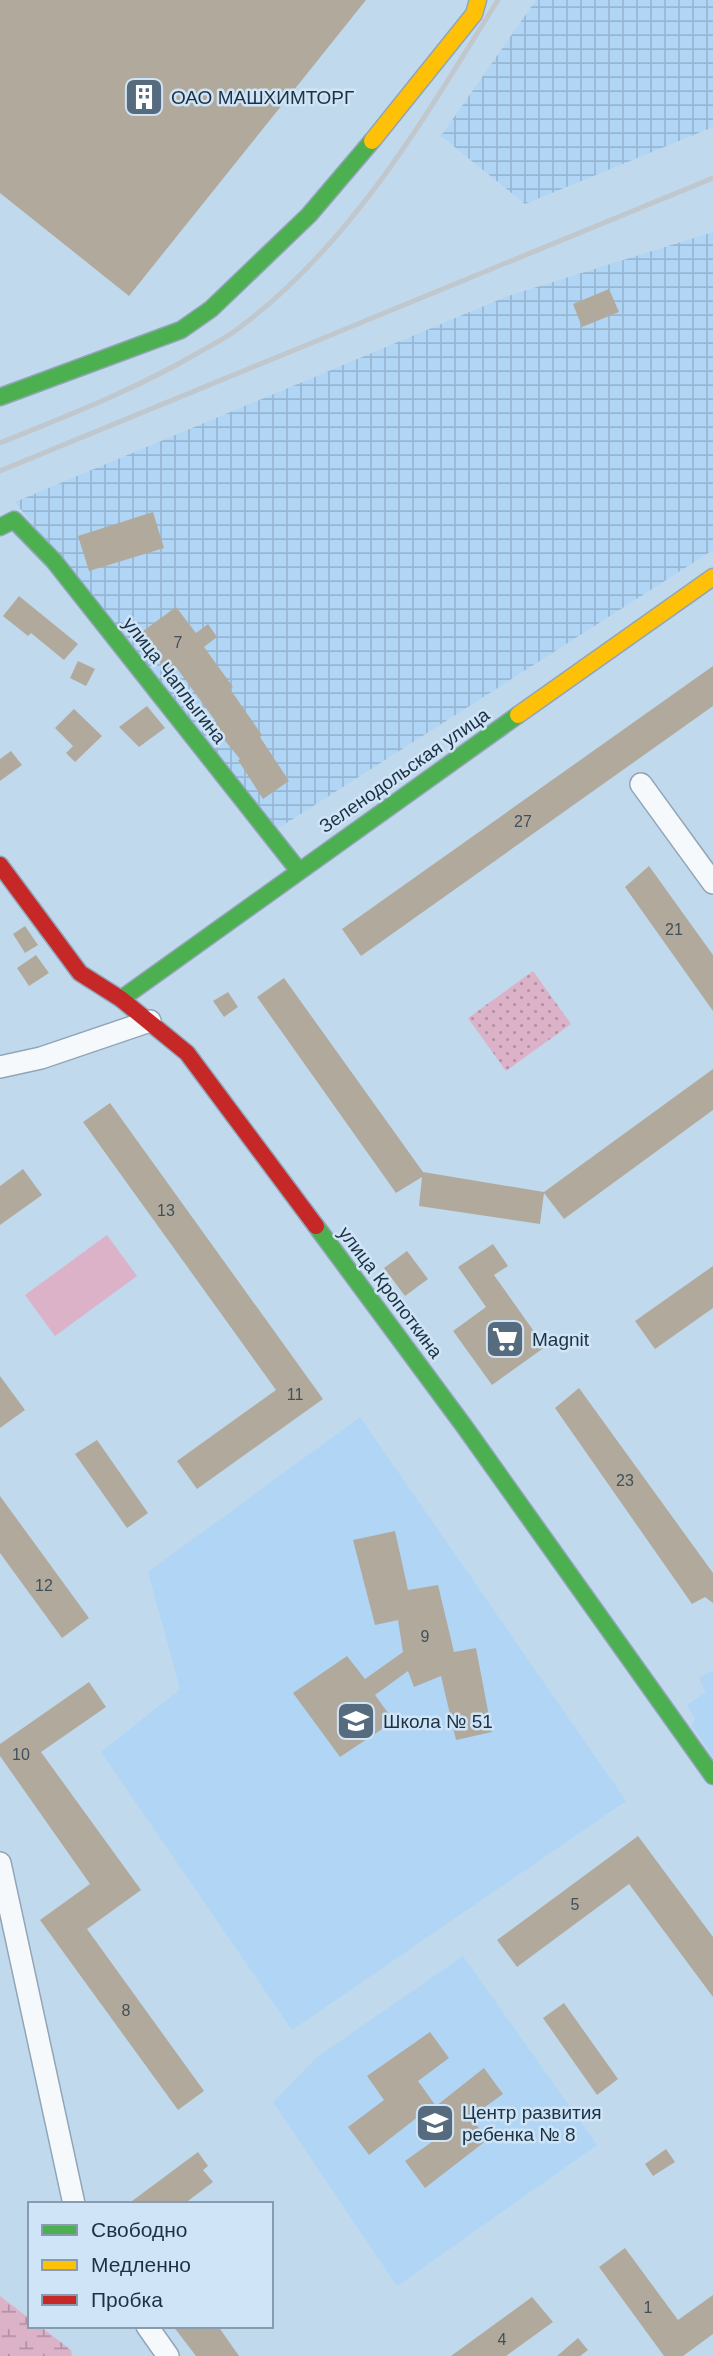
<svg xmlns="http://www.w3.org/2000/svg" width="713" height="2356" font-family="Helvetica,sans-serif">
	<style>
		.built { fill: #b0d5f5 }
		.industrial { fill: url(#industrial-grid) }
		.grass { fill: url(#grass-dots) }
		.wetland { fill: url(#wetland-marsh) }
		.pitch { fill: #dcb2c9 }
		.building { fill: #b1aa9c }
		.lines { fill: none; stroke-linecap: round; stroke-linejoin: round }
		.street-casing { stroke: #91a5b7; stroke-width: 24 }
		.fast-casing { stroke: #91a5b7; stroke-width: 19 }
		.slow-casing { stroke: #91a5b7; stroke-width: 19 }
		.jam-casing { stroke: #91a5b7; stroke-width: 19 }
		.street { stroke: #f6f9fc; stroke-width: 21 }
		.fast { stroke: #4caf50; stroke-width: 16 }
		.slow { stroke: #ffc107; stroke-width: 16 }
		.jam { stroke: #c62828; stroke-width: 16 }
		.rail { stroke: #c0c7cd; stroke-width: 5 }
		.labels { text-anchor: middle; stroke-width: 5; stroke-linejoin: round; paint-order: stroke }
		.number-label { font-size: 16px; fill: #415059 }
		.poi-label { font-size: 19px; fill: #1c3243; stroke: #cfe5f7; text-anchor: start }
		.street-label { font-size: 19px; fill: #1c3243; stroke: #cfe5f7 }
	</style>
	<defs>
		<pattern id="industrial-grid" width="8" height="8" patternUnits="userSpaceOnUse" patternTransform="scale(1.75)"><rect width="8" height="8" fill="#b0d5f5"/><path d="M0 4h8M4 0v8" fill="none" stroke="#97b7d3"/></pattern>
		<pattern id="grass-dots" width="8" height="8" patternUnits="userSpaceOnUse" patternTransform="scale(1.75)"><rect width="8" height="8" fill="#dcb2c9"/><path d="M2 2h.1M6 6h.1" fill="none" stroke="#b291a5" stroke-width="1.8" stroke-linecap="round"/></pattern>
		<pattern id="wetland-marsh" width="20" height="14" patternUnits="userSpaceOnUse" patternTransform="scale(1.75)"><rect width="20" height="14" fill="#dcb2c9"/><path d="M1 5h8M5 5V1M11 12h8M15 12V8" fill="none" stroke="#b291a5"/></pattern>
	</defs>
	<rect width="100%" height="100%" fill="#c1d9ed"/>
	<g class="built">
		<polygon points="360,1417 626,1801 292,2030 101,1752 180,1689 148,1572"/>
		<polygon points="713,1670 713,1757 692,1726 695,1718 687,1705 706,1692 699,1678"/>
		<polygon points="463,1956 597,2145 397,2286 273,2102 317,2057"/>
	</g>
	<g class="industrial">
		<polygon points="536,0 713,0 713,127 525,204 441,136"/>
		<polygon points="713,232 713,550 274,831 15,502 508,296"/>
	</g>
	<polygon class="grass" points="533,971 571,1024 506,1071 468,1018"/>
	<polygon class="wetland" points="0,2296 30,2319 30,2326 40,2326 71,2350 72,2356 0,2356"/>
	<polygon class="pitch" points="107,1235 137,1276 55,1336 25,1295"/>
	<g class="building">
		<polygon points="0,0 366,0 129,296 0,193"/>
		<polygon points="609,289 619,312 582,327 573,304"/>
		<polygon points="153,512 164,548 89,571 78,536"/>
		<polygon points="19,596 78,644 64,660 31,633 28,636 3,616"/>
		<polygon points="176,607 196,633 208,624 217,637 204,647 233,687 230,689 262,735 260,737 289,781 263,799 238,760 240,759 213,726 217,723 176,667 168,673 139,634"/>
		<polygon points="78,661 95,669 86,686 70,678"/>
		<polygon points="713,666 713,706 361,956 342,929"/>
		<polygon points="147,706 165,728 139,747 119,727"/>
		<polygon points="74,709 102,736 75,762 66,753 73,746 55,728"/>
		<polygon points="11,751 22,765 0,781 0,759"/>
		<polygon points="649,866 713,955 713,1011 625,887"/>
		<polygon points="25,926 38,945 25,953 13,934"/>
		<polygon points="36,955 49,973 29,986 17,968"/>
		<polygon points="284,978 423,1172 544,1192 713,1069 713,1110 564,1219 544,1193 540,1224 419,1206 422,1177 396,1193 257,997"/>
		<polygon points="228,992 238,1007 224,1017 213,1001"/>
		<polygon points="110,1103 323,1399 197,1489 177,1461 276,1390 83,1122"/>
		<polygon points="23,1169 42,1195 0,1225 0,1186"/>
		<polygon points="493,1244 508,1266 494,1275 545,1347 492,1385 453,1331 486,1307 458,1267"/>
		<polygon points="407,1251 428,1279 405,1296 384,1268"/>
		<polygon points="713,1266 713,1308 655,1349 635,1321"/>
		<polygon points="0,1376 25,1410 0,1428"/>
		<polygon points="579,1388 713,1573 713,1603 705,1597 692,1604 555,1408"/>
		<polygon points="97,1440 148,1513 127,1528 75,1454"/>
		<polygon points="0,1496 89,1618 62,1638 0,1553"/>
		<polygon points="395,1531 408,1590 438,1585 454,1652 476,1648 492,1732 456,1740 441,1676 414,1687 408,1671 375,1695 394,1721 340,1757 293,1693 347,1656 365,1679 403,1652 398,1620 375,1625 353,1540"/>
		<polygon points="89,1682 106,1707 41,1752 141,1890 87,1929 204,2091 178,2110 40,1920 90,1884 0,1756 0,1744"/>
		<polygon points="638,1836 713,1937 713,1997 629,1884 517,1967 497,1940"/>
		<polygon points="564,2003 618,2079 597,2095 543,2018"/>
		<polygon points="430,2032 449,2058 418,2081 436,2106 484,2068 503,2094 471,2117 487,2140 425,2188 405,2161 436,2139 419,2116 369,2155 348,2127 384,2100 367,2076"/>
		<polygon points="666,2149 675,2162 653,2176 645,2164"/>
		<polygon points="198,2152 208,2166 203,2170 213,2182 184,2204 128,2204"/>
		<polygon points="625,2248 678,2320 713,2295 713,2334 683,2356 664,2356 599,2267"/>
		<polygon points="532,2297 553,2322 506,2356 451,2356"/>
		<polygon points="173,2326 218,2326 239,2356 196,2356"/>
		<polygon points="578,2338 588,2350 580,2356 557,2356"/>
	</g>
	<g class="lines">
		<g class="street-casing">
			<g id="street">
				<polyline points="641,784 713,883"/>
				<polyline points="0,1067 41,1058 150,1021"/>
				<polyline points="0,1863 74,2204"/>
				<polyline points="147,2326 168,2356"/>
			</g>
		</g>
		<g class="fast-casing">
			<g id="fast">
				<polyline points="0,397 181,330 211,309 309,215 372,141"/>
				<polyline points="0,527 14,520 54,561 299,871"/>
				<polyline points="121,999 518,715"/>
				<polyline points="316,1226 464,1426 713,1776"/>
			</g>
		</g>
		<g class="slow-casing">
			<g id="slow">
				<polyline points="372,141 474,14 478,0"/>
				<polyline points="518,715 713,577"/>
			</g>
		</g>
		<g class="jam-casing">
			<polyline id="jam" points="0,865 80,973 121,999 187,1053 316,1226"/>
		</g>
		<use href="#street" class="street"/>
		<use href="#fast" class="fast"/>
		<use href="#slow" class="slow"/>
		<use href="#jam" class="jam"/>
		<g class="rail">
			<path d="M0,443C69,415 139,388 203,350C215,343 228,337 239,328C353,243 424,118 498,0"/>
			<polyline points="0,471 713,178"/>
		</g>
	</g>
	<defs>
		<g id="building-square" transform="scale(2.0125)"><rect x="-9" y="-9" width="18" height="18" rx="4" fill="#566c7e" stroke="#cfe5f7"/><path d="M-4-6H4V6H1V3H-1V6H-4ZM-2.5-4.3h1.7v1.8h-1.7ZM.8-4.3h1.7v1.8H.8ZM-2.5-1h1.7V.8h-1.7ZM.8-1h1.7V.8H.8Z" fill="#fff"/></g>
		<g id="supermarket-square" transform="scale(2.0125)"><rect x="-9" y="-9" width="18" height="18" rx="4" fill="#566c7e" stroke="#cfe5f7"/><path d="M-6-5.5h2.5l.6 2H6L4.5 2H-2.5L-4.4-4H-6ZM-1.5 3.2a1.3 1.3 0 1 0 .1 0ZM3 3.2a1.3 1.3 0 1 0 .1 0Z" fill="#fff"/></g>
		<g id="school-square" transform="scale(2.0125)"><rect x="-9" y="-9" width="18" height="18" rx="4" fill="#566c7e" stroke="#cfe5f7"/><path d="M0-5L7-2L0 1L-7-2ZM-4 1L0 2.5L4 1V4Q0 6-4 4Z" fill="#fff"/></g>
	</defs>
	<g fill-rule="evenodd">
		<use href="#building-square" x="144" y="97"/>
		<use href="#supermarket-square" x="505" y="1339"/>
		<use href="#school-square" x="356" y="1721"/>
		<use href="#school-square" x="435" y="2123"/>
	</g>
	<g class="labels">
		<g class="number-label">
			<text x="178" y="648">7</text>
			<text x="523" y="827">27</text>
			<text x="674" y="935">21</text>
			<text x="166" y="1216">13</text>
			<text x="295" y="1400">11</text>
			<text x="625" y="1486">23</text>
			<text x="44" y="1591">12</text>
			<text x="425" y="1642">9</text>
			<text x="21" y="1760">10</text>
			<text x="575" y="1910">5</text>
			<text x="126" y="2016">8</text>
			<text x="648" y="2313">1</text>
			<text x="502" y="2345">4</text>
		</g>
		<g class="poi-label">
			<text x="171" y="104">ОАО МАШХИМТОРГ</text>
			<text x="532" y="1346">Magnit</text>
			<text x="383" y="1728">Школа № 51</text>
			<text x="462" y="2119">Центр развития<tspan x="462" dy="22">ребенка № 8</tspan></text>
		</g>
		<g class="street-label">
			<text transform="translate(175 680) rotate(52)" y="7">улица Чаплыгина</text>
			<text transform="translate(404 770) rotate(-35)" y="7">Зеленодольская улица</text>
			<text transform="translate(391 1292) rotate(53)" y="7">улица Кропоткина</text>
		</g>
	</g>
	<rect x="28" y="2202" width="245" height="126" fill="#cfe5f7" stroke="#879daf" stroke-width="2"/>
	<rect x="42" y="2225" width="35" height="10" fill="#4caf50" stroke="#879daf" stroke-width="2"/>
	<text x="91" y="2237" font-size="21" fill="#1c3243">Свободно</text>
	<rect x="42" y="2260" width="35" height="10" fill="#ffc107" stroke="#879daf" stroke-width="2"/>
	<text x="91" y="2272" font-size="21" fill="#1c3243">Медленно</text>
	<rect x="42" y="2295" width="35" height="10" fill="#c62828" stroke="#879daf" stroke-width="2"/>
	<text x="91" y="2307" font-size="21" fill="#1c3243">Пробка</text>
</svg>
